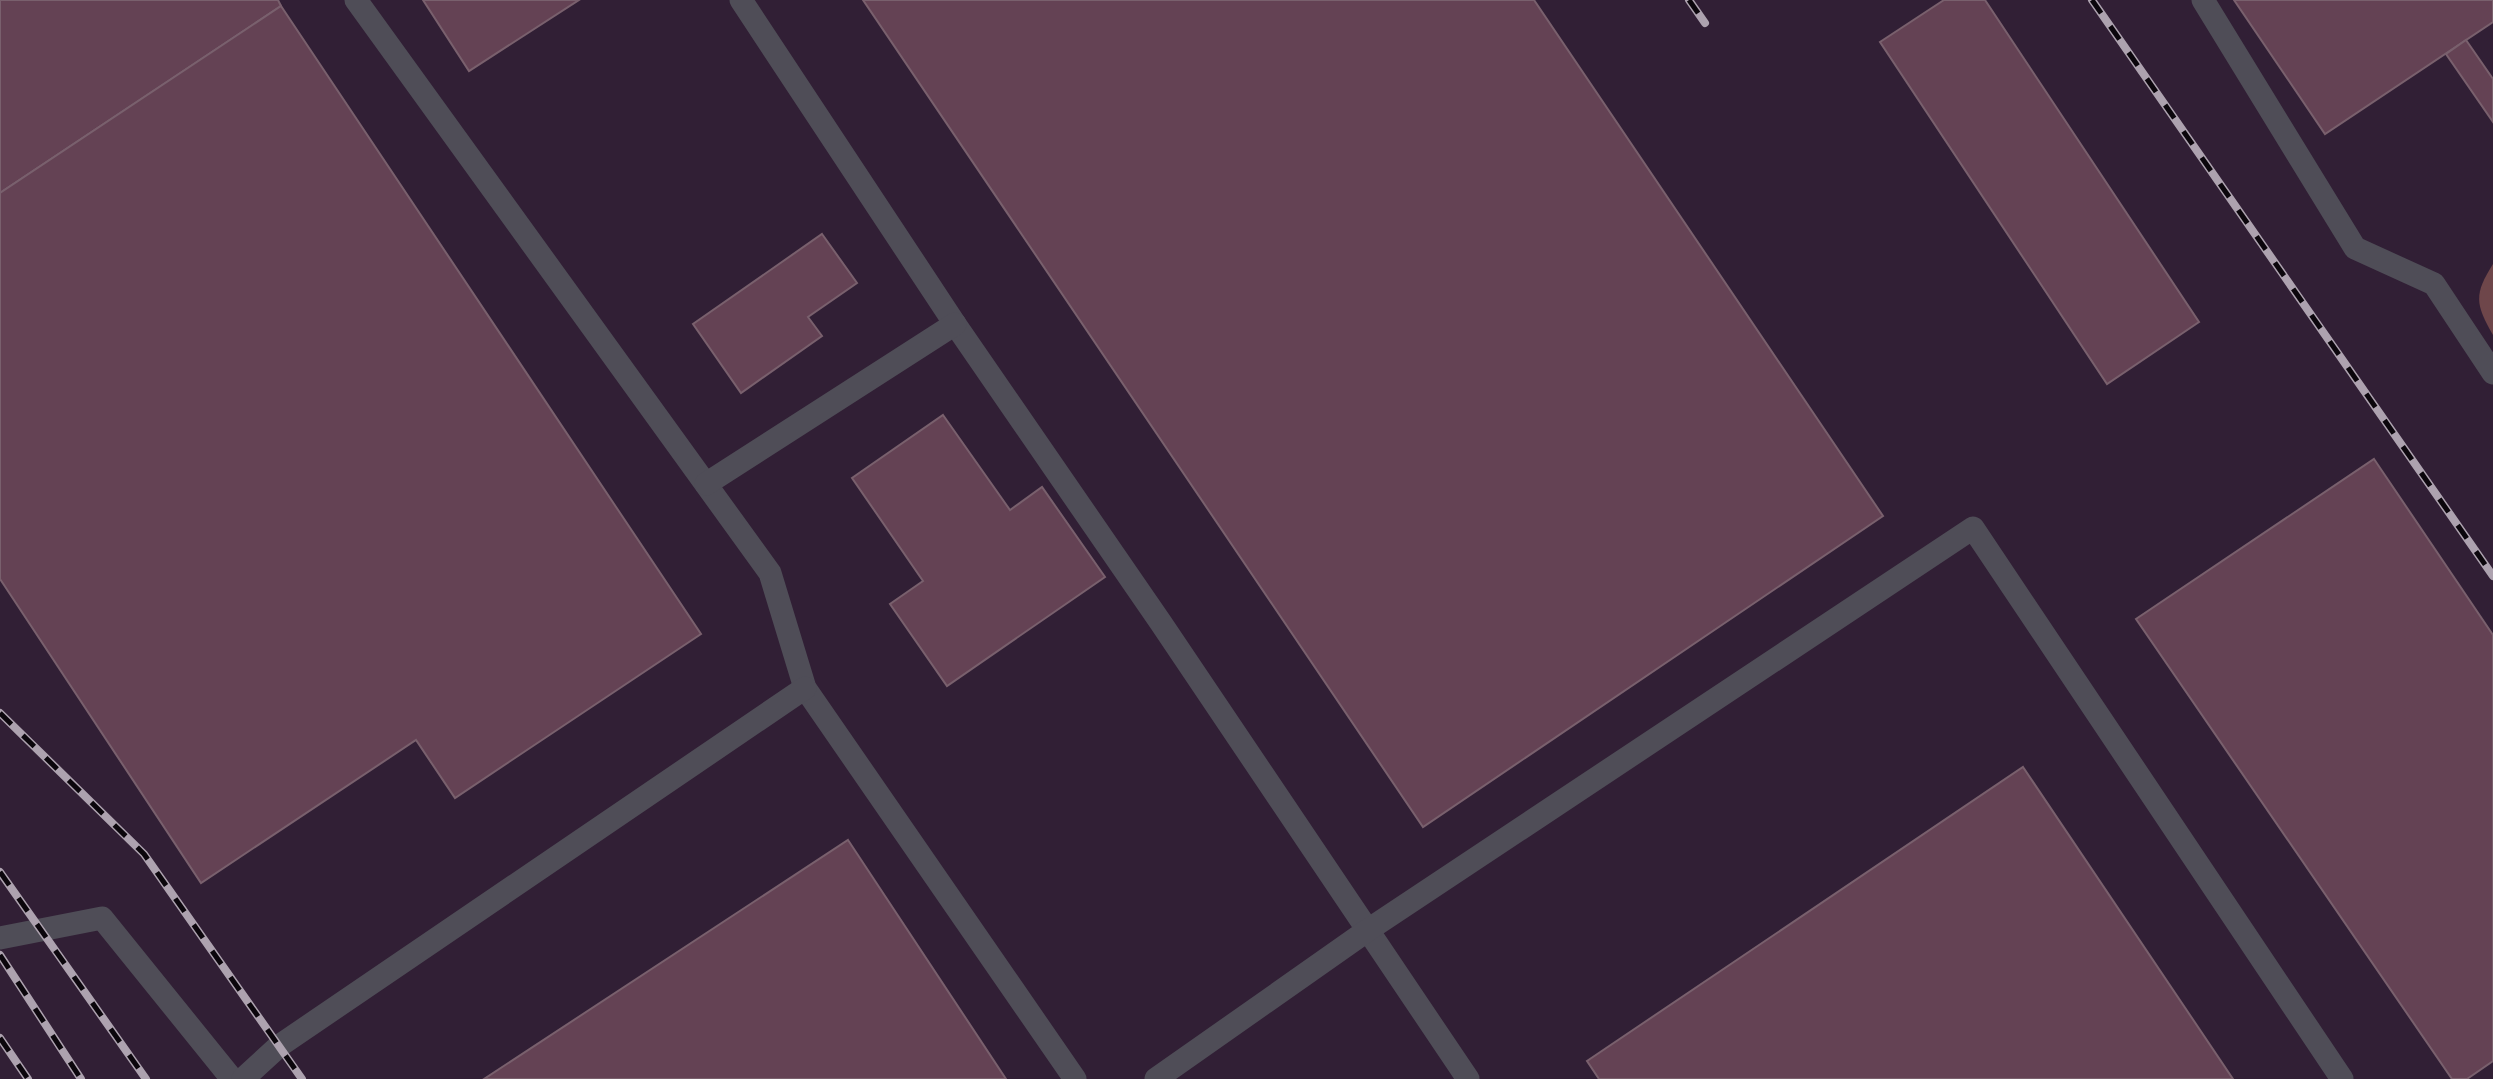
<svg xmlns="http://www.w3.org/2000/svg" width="2493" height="1079" font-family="'PT Sans Narrow',sans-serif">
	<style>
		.built { fill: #311f35 }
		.forest { fill: #6e464a }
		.building { fill: #644254; stroke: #79606d; stroke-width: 2 }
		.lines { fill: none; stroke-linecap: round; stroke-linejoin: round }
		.service { stroke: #4f4d57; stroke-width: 23 }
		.rail-casing { stroke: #ada2af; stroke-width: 8 }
		.rail { stroke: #0b060c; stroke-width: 5; stroke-dasharray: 16; stroke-linecap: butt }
	</style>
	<rect width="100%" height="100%" fill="#251828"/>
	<rect class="built" x="0" y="0" width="2493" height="1079"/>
	<path class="forest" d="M2493,264V335C2475,304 2474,294 2493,264Z"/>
	<g class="building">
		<polygon points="0,0 278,0 281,6 0,193"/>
		<polygon points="423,0 579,0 469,71"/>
		<polygon points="863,0 1534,0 1883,516 1423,827"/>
		<polygon points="1944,0 1985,0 2199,322 2107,384 1880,42"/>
		<polygon points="2234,0 2493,0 2493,22 2325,134"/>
		<polygon points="281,6 701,634 455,798 416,740 201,883 0,579 0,193"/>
		<polygon points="2466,40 2493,79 2493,122 2446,54"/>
		<polygon points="822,234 857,283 808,317 822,336 741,393 693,324"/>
		<polygon points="943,415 1010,510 1042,487 1105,577 947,686 890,604 923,581 852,478"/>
		<polygon points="2374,459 2493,635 2493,1061 2467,1079 2452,1079 2136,619"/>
		<polygon points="2023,767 2233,1079 1599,1079 1587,1061"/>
		<polygon points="848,840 1006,1079 484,1079"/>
	</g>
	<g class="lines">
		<g class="service">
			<polyline points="356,0 770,573 805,688 1075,1079"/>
			<polyline points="741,0 955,324 1161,623 1468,1079"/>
			<polyline points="2203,0 2355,248 2434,284 2493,373"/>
			<polyline points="706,484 955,324"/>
			<polyline points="0,938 102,918 232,1079"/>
			<polyline points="243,1079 279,1046 805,688"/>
			<polyline points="1156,1079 1368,930 1973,528 2342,1079"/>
		</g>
		<g class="rail-casing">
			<g id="rail">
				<polyline points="1689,0 1705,23"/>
				<polyline points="2092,0 2493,576"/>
				<polyline points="0,713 144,854 302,1079"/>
				<polyline points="0,872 146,1079"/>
				<polyline points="0,955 81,1079"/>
				<polyline points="0,1038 28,1079"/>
			</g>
		</g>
		<use href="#rail" class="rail"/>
	</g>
</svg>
